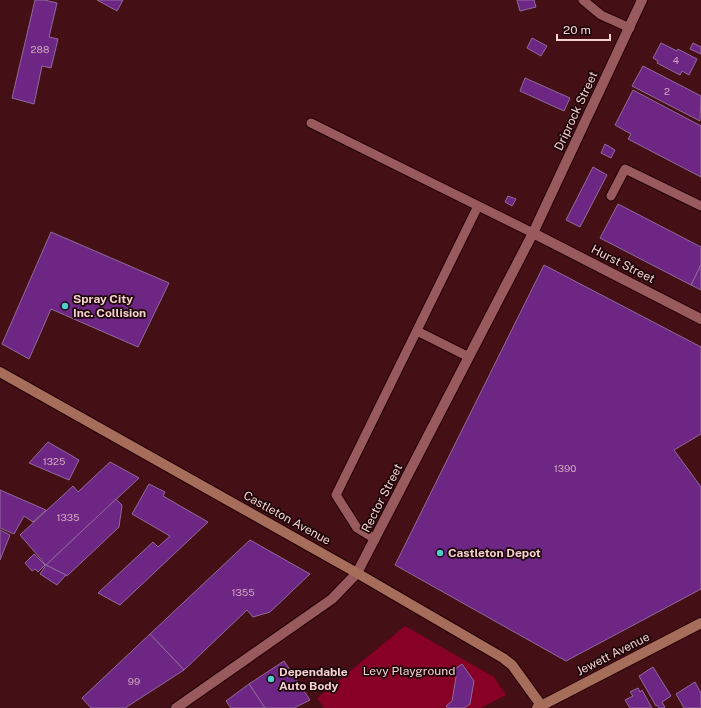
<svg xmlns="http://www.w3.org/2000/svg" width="701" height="708" font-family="'Public Sans',sans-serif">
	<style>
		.green { fill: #870025 }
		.building { fill: #6e2685; stroke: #8f6b9c }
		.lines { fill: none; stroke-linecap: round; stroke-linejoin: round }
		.lane-casing { stroke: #240005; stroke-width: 11 }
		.street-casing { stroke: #240005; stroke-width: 12 }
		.secondary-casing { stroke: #240005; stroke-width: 12 }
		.lane { stroke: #995a5e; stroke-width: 9 }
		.street { stroke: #995a5e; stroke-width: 10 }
		.secondary { stroke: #a66d5a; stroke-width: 10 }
		.poi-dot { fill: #52cdcf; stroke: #1d0608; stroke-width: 1.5 }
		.labels { text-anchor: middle; stroke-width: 3.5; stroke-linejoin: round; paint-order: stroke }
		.number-label { font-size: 10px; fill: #d4a6be }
		.street-label { font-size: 12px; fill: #f6d1d1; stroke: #1d0608 }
		.poi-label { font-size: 12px; font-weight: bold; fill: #f6d1d1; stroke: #1d0608; text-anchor: start }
		.park-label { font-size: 12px; fill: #f4d2d2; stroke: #1d0608 }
	</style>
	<rect width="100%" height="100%" fill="#450f16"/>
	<polygon class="green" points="405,626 494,677 506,695 481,708 324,708 317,698"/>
	<g class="building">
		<polygon points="35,0 44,0 57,3 49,37 58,39 51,68 42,66 34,104 12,98"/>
		<polygon points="97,0 123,0 117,11"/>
		<polygon points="517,0 534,0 536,7 520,11"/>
		<polygon points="532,38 547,46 541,56 527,48"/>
		<polygon points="661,43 677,51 678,49 697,59 689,75 682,71 680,75 657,63 658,61 653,58"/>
		<polygon points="693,43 701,47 701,54 690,49"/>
		<polygon points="643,66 701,96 700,121 632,86"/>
		<polygon points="525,78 570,98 564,111 520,91"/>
		<polygon points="633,90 701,126 701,177 628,139 631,134 615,125"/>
		<polygon points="605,144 615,150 611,158 601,153"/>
		<polygon points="593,167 607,175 580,227 566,220"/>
		<polygon points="508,196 516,199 512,206 505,202"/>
		<polygon points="618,204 701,247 701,265 691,285 600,238"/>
		<polygon points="51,232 169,283 138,347 51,309 29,359 2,344"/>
		<polygon points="544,265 701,347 701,434 674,450 701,487 701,589 566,661 395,565"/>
		<polygon points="701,265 701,290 691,285"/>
		<polygon points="48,442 79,460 69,480 29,463"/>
		<polygon points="110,462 139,478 46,565 20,535 73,486 78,492"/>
		<polygon points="149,484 165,492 163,496 208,522 120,605 98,593 153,542 158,547 170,536 132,514"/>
		<polygon points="0,490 46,510 33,522 24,516 14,534 0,528"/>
		<polygon points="116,499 122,505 119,527 67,576 46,565"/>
		<polygon points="0,530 10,535 0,560"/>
		<polygon points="250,540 310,574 270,612 253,617 247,610 184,670 150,634"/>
		<polygon points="34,554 45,565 38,572 35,569 32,571 25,563"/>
		<polygon points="46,565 66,575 57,585 40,574"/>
		<polygon points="150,634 184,670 125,708 91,708 82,698"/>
		<polygon points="284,661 310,700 294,708 265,708 249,684"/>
		<polygon points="462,664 474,681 470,704 464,708 448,708 446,706 452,701 456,677 452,671"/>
		<polygon points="653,667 671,696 662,702 665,707 664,708 659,708 657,705 656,706 639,676"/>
		<polygon points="695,682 701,693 701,708 684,708 676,694"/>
		<polygon points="249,684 265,708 231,708 226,701"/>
		<polygon points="638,688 640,692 642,690 652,708 630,708 625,700 633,696 630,692"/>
	</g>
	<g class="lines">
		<g class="lane-casing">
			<g id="lane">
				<polyline points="583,0 601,15 630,28"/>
				<polyline points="311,123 533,233"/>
				<polyline points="611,196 625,169 701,206"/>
				<polyline points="417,331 469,357"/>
				<polyline points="375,539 357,528 336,495 478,206"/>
			</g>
		</g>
		<g class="street-casing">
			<g id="street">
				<polyline points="533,233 701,319"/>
				<polyline points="176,708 332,599 357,573 533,233 642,0"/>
			</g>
		</g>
		<g class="secondary-casing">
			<g id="secondary">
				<polyline points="0,372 357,573 503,658 512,665 543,708"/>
				<polyline points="537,708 701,623"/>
			</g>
		</g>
		<use href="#lane" class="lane"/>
		<use href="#street" class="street"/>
		<use href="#secondary" class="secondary"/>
	</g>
	<g class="poi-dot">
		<circle cx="65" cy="306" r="4"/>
		<circle cx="440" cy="553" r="4"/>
		<circle cx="271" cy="679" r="4"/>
	</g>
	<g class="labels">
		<g class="number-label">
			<text x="40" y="53">288</text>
			<text x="676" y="64">4</text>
			<text x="667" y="95">2</text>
			<text x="54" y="465">1325</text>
			<text x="565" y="472">1390</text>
			<text x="68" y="521">1335</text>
			<text x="243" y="596">1355</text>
			<text x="134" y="685">99</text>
		</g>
		<g class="street-label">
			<text transform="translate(576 111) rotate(-65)" y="4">Driprock Street</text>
			<text transform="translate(623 264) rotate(27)" y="4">Hurst Street</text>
			<text transform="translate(382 498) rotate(-63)" y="4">Rector Street</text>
			<text transform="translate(287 518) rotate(29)" y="4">Castleton Avenue</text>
			<text transform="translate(613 654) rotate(-27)" y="4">Jewett Avenue</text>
		</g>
		<g class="poi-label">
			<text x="73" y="303">Spray City<tspan x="73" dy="14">Inc. Collision</tspan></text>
			<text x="448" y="557">Castleton Depot</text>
			<text x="279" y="676">Dependable<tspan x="279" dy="14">Auto Body</tspan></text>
		</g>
		<g class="park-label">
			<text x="409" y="675">Levy Playground</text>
		</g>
	</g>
	<path d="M557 34v6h53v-6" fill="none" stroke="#f6d1d1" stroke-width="2"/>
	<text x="563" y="34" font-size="12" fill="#f6d1d1" stroke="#1d0608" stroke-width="3" paint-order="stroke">20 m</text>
</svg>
